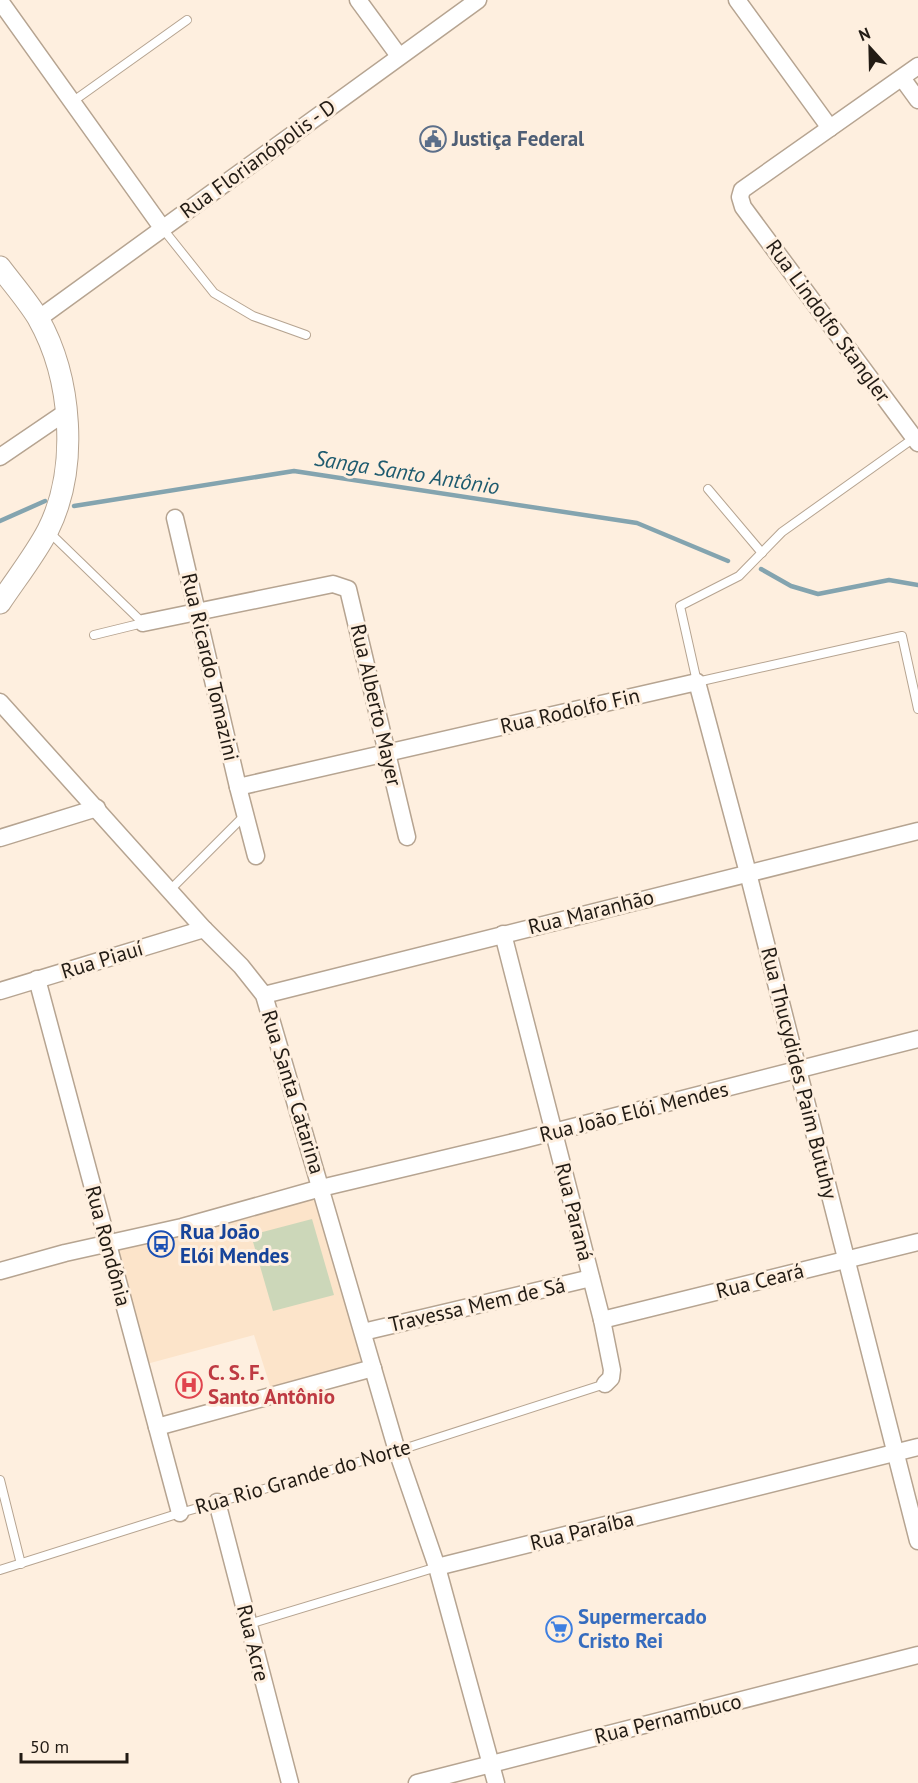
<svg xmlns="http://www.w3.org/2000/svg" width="918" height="1783" font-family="'PT Sans',sans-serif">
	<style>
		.built { fill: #fce4ca }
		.grass { fill: #ccd7b9 }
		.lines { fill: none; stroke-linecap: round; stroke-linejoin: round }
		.stream { stroke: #84a4af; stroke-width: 4.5 }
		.service-casing { stroke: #b6a491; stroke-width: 10 }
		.minor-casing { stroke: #b6a491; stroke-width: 19 }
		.tertiary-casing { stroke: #b6a491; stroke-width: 23 }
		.service { stroke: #fff; stroke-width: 8 }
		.minor { stroke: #fff; stroke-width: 16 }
		.tertiary { stroke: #fff; stroke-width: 21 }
		.labels { text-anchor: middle; stroke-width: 6; stroke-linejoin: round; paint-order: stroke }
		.service-label { font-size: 21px; font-weight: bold; fill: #4e5e75; stroke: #feefdf; text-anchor: start }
		.street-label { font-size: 21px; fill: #221b14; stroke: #feefdf }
		.transit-label { font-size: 21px; font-weight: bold; fill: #164399; stroke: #feefdf; text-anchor: start }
		.health-label { font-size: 21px; font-weight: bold; fill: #be3a42; stroke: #feefdf; text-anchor: start }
		.shop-label { font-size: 21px; font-weight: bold; fill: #366cbe; stroke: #feefdf; text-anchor: start }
		.water-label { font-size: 22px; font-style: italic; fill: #1e5b6f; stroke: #feefdf }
	</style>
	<rect width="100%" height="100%" fill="#feefdf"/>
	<polygon class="built" points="316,1194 363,1364 271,1389 254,1335 143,1365 114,1249"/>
	<polygon class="grass" points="312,1219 334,1295 273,1311 251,1235"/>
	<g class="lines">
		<g class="stream">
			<polyline points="74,506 294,471 637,523 728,561"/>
			<polyline points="0,521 45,501"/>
			<polyline points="761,569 791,586 818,594 889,580 918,585"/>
		</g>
		<g class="service-casing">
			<g id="service">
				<polyline points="72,102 187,20"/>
				<polyline points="163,229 214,293 253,316 306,335"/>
				<polyline points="914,438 782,532 739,576 680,606 697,682 902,636 918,709"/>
				<polyline points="708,489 762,553"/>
				<polyline points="48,531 143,623"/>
				<polyline points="94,635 143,623"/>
				<polyline points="169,891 245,815"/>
				<polyline points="0,1480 21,1564"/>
				<polyline points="0,1570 180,1513 397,1451 605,1384"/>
				<polyline points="249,1624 437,1567"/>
			</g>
		</g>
		<g class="minor-casing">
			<g id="minor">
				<polyline points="358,0 399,56"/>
				<polyline points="737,0 830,128"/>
				<polyline points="0,1 163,229"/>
				<polyline points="918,66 742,190 740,197 743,207 918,443"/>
				<polyline points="902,78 918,100"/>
				<polyline points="38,319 478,0"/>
				<polyline points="0,457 66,412"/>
				<polyline points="175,518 238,787 256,856"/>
				<polyline points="143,623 333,584 348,589 407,837"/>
				<polyline points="0,702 204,929 241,966 264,995 397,1451 437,1567 496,1783"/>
				<polyline points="238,787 697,682 748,873 918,1541"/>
				<polyline points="0,838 97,808"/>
				<polyline points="503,934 602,1320 612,1370 611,1378 605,1384"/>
				<polyline points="37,979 180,1513"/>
				<polyline points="0,991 204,929"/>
				<polyline points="264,995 918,831"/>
				<polyline points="0,1271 65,1253 182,1227 321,1188 518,1141 918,1039"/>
				<polyline points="602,1320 918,1242"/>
				<polyline points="363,1332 591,1278"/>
				<polyline points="157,1427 373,1368"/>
				<polyline points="217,1502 290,1783"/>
				<polyline points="437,1567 918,1447"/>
				<polyline points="417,1783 918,1655"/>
			</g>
		</g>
		<g class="tertiary-casing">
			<path id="tertiary" d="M0,267C12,283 27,300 38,318C72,378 79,468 48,530C35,555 16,579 0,603"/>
		</g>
		<use href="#service" class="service"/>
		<use href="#minor" class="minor"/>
		<use href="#tertiary" class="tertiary"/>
	</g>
	<defs>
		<g id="civic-ring" transform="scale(1.35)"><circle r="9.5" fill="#feefdf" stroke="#5c6f8a" stroke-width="1.5"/><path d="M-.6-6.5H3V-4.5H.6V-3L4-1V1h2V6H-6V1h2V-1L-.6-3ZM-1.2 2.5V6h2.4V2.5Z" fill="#5c6f8a"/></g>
		<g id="bus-ring" transform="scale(1.35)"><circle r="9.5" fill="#feefdf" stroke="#1a4fb4" stroke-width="1.5"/><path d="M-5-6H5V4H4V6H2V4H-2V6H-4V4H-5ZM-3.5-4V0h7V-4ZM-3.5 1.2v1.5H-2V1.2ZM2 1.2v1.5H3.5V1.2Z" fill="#1a4fb4"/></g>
		<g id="hospital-ring" transform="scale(1.35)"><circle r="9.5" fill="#feefdf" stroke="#e0444e" stroke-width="1.5"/><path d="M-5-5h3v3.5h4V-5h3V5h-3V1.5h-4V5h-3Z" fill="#e0444e"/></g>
		<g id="supermarket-ring" transform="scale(1.35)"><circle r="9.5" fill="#feefdf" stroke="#3f7fe0" stroke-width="1.5"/><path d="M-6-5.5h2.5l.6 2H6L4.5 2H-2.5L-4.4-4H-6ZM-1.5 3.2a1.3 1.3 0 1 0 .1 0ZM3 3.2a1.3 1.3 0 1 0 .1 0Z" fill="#3f7fe0"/></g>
	</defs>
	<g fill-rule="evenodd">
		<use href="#civic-ring" x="433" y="139"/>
		<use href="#bus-ring" x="161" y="1244"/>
		<use href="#hospital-ring" x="189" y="1385"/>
		<use href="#supermarket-ring" x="559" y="1629"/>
	</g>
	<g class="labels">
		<g class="service-label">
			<text x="452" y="146">Justiça Federal</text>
		</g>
		<g class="street-label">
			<text transform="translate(258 159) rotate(-36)" y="7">Rua Florianópolis - D</text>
			<text transform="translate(828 321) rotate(54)" y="7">Rua Lindolfo Stangler</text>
			<text transform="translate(210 667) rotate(77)" y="7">Rua Ricardo Tomazini</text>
			<text transform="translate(376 705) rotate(77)" y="7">Rua Alberto Mayer</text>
			<text transform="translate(570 711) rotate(-13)" y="7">Rua Rodolfo Fin</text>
			<text transform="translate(591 912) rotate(-14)" y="7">Rua Maranhão</text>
			<text transform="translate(102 960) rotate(-17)" y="7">Rua Piauí</text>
			<text transform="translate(799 1073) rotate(76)" y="7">Rua Thucydides Paim Butuhy</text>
			<text transform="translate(293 1092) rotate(73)" y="7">Rua Santa Catarina</text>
			<text transform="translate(634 1112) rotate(-14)" y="7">Rua João Elói Mendes</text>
			<text transform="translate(574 1212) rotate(76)" y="7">Rua Paraná</text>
			<text transform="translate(108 1246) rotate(75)" y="7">Rua Rondônia</text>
			<text transform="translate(760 1281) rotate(-14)" y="7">Rua Ceará</text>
			<text transform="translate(477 1305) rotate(-13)" y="7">Travessa Mem de Sá</text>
			<text transform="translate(303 1477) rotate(-16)" y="7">Rua Rio Grande do Norte</text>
			<text transform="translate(582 1531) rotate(-14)" y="7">Rua Paraíba</text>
			<text transform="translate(253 1643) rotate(76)" y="7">Rua Acre</text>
			<text transform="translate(668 1719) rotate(-14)" y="7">Rua Pernambuco</text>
		</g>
		<g class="transit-label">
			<text x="180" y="1239">Rua João<tspan x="180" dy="24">Elói Mendes</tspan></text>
		</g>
		<g class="health-label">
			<text x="208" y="1380">C. S. F.<tspan x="208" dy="24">Santo Antônio</tspan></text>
		</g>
		<g class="shop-label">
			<text x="578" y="1624">Supermercado<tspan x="578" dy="24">Cristo Rei</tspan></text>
		</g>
		<g class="water-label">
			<text transform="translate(407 472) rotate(9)" y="8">Sanga Santo Antônio</text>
		</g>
	</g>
	<g transform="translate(870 48) rotate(338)" stroke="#feefdf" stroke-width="4.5" paint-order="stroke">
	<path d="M0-4.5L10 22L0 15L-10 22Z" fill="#221b14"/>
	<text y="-9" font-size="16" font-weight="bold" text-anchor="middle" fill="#221b14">N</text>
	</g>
	<path d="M21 1753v9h106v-9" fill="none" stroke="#221b14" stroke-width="3"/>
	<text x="30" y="1753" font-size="18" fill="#221b14" stroke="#feefdf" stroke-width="4.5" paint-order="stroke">50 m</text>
</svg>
